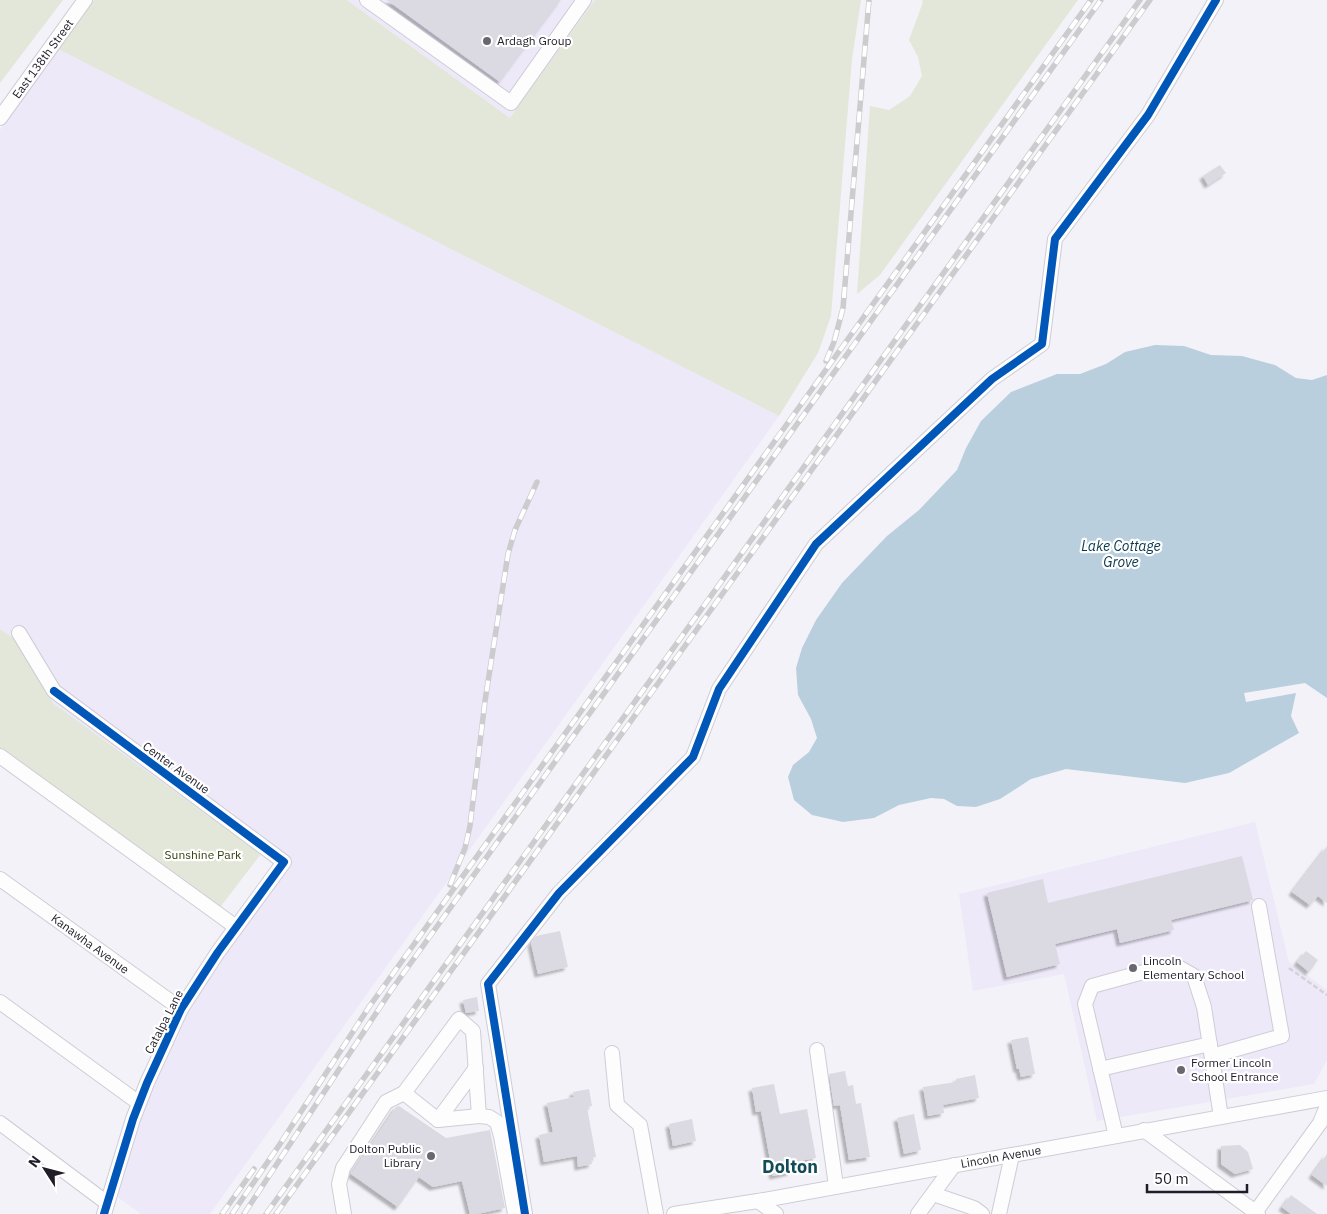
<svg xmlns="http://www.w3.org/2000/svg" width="1327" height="1214" font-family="'IBM Plex Sans',sans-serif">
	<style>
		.built { fill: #ede9f9 }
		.green { fill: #e3e7d9 }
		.water { fill: #b9cfde }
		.building { fill: #dbd9e1; filter: url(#shadow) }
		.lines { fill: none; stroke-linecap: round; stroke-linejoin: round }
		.minor-casing { stroke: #cfccd5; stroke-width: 16 }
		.path { stroke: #d4d2d5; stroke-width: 2.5; stroke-dasharray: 5 2.5; stroke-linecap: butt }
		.minor { stroke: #fdfdfe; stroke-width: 14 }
		.rail-casing { stroke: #ccccce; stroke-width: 5.5 }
		.rail { stroke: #fff; stroke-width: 4; stroke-dasharray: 11; stroke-linecap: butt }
		.cycleway-casing { stroke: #fff; stroke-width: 11 }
		.cycleway { stroke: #0057b8; stroke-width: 8 }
		.poi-dot { fill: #6a6771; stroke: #fff; stroke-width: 2 }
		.labels { text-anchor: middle; stroke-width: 4.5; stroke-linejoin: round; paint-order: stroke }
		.poi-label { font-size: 12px; fill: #201c28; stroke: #fff; text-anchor: start }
		.street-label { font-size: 12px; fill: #201c28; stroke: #fff }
		.park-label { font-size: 12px; fill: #38410d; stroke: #fff }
		.water-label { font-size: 14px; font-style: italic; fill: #09374b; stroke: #fff }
		.district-label { font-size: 18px; font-weight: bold; fill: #114c57; stroke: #fff }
	</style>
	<defs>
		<filter id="shadow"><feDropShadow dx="-3.5" dy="3.5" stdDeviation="1" flood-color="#0004"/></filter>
	</defs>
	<rect width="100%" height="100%" fill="#f3f2f8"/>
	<g class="built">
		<polygon points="347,0 595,0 510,118"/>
		<polygon points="58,49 779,416 210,1214 141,1214 115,1195 142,1106 169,1046 196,995 284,870 70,718 54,704 44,689 38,674 34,653 0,629 0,130"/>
		<polygon points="1255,822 1289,962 1327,990 1327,1060 1314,1084 1097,1121 1064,974 973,991 959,894"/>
	</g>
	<g class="green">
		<polygon points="0,0 63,0 0,83"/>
		<polygon points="94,0 347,0 510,118 595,0 861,0 852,59 831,316 818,353 779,416 58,49"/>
		<polygon points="922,0 1078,0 880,275 857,294 870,106 889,110 910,96 922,76 918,57 909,40 923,2"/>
		<path d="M0,629L34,653C38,673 43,688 54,704L261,854L218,910L0,751Z"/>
	</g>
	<polygon class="water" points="1155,345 1184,346 1211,355 1242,356 1275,365 1296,378 1312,380 1327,375 1327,698 1305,683 1244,693 1246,702 1296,693 1291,716 1299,733 1229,773 1185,783 1066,769 1031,779 1000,799 976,807 957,806 944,799 931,798 899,805 874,818 843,822 812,815 794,800 788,777 793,765 809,752 817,738 811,719 798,695 796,668 802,648 816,620 842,583 887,536 919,510 957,470 966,448 981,421 1011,392 1057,374 1080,374 1106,364 1125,352"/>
	<g class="building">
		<polygon points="387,0 561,0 500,82"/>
		<polygon points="1220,165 1226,173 1208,185 1203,176"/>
		<polygon points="1327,846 1327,903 1318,896 1310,905 1292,892"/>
		<polygon points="1242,856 1253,900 1171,920 1174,930 1120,943 1117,929 1055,944 1060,964 1007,977 987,893 1043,879 1048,903"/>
		<polygon points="560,931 568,967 538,974 531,943 536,936"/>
		<polygon points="1306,951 1318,960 1309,972 1297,962"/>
		<polygon points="477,997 479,1011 466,1013 463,1000"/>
		<polygon points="1028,1037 1035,1074 1021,1077 1019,1069 1017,1069 1011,1040"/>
		<polygon points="845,1071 848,1086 853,1085 856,1104 861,1103 870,1157 849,1160 840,1105 834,1106 829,1074"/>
		<polygon points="975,1075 979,1098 943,1105 944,1113 928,1116 923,1087 956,1082 956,1079"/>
		<polygon points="774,1084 780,1114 807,1109 816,1158 789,1163 791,1172 773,1176 761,1111 756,1112 752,1088"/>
		<polygon points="589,1089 592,1106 587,1107 596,1157 591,1158 592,1164 578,1167 577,1156 544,1162 539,1135 553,1132 547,1103 574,1097 573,1092"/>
		<polygon points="399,1106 446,1138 490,1130 505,1208 477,1214 470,1214 462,1181 433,1187 419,1177 398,1207 351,1174 396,1107"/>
		<polygon points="914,1114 921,1150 904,1154 897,1118"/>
		<polygon points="692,1119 696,1141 673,1146 669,1124"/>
		<polygon points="1240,1145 1248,1152 1253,1169 1235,1174 1221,1164 1221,1146"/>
		<polygon points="1327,1154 1327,1186 1312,1175"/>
		<polygon points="1291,1195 1317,1214 1291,1214 1282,1207"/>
	</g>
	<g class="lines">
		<g class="minor-casing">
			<g id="minor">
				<polyline points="367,0 511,103 584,0"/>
				<polyline points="0,118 85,0"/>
				<polyline points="19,633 54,691 284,862 218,952 181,1009 147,1083 133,1119 104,1214"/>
				<polyline points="0,756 236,927"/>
				<polyline points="0,879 181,1009"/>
				<polyline points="0,1002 139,1103"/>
				<polyline points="817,1050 836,1186"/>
				<polyline points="612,1053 617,1105 640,1125 656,1214"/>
				<polyline points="1212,1056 1282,1036 1259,906"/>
				<polyline points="1100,1069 1210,1044"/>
				<polyline points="404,1093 438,1120 479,1116"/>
				<polyline points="438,1120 476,1068"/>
				<polyline points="0,1123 107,1203"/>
				<polyline points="1144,1130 1258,1214"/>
				<polyline points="1116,1136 1085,1004 1092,986 1173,964 1194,976 1204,1007 1221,1117"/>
				<polyline points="933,1194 974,1208 982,1214"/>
				<polyline points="758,1201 776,1214"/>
				<polyline points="344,1214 339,1184 343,1168 386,1102 404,1093 459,1019 473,1031 479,1116 489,1117 497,1122 501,1136 515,1214"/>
				<polyline points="525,1214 488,984 559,893 693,757 719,689 816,544 992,379 1042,344 1055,239 1148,115 1216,0"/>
				<polyline points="674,1214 758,1201 1327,1098"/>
				<polyline points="918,1214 954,1165"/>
				<polyline points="999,1214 1012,1155"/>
				<polyline points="1254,1214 1320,1123 1327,1106"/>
			</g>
		</g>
		<polyline class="path" points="1289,968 1327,995"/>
		<use href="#minor" class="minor"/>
		<g class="rail-casing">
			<g id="rail">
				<polyline points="826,361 834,342 843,308 869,0"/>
				<polyline points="450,885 465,848 470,826 485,701 508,554 515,530 537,482"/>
				<polyline points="222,1214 254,1169"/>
				<polyline points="232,1214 280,1144 369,1007 1091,0"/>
				<polyline points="244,1214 390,992 1101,0"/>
				<polyline points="266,1214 1140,0"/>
				<polyline points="276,1214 1150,0"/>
			</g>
		</g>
		<use href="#rail" class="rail"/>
		<g class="cycleway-casing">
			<g id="cycleway">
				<polyline points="54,691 284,862 218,952 181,1009 147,1083 133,1119 104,1214"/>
				<polyline points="525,1214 488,984 559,893 693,757 719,689 816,544 992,379 1042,344 1055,239 1148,115 1216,0"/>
			</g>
		</g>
		<use href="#cycleway" class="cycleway"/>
	</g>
	<g class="poi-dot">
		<circle cx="487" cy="41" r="5"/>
		<circle cx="1133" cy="968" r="5"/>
		<circle cx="1181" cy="1070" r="5"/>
		<circle cx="431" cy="1156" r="5"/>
	</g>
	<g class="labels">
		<g class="poi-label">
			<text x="497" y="45">Ardagh Group</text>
			<text x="1143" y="965">Lincoln<tspan x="1143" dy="14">Elementary School</tspan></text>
			<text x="1191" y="1067">Former Lincoln<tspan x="1191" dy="14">School Entrance</tspan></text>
			<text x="421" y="1153" text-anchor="end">Dolton Public<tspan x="421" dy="14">Library</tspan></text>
		</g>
		<g class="street-label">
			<text transform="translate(43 59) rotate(-54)" y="4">East 138th Street</text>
			<text transform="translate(176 768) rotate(36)" y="4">Center Avenue</text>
			<text transform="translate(90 944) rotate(36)" y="4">Kanawha Avenue</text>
			<text transform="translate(164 1022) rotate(-63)" y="4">Catalpa Lane</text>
			<text transform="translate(1001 1157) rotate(-10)" y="4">Lincoln Avenue</text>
		</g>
		<g class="park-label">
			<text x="203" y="859">Sunshine Park</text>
		</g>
		<g class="water-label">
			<text x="1121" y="551">Lake Cottage<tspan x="1121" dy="16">Grove</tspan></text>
		</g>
		<g class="district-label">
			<text x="790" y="1173">Dolton</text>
		</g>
	</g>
	<g transform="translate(45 1169) rotate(306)" stroke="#ffffff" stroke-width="4" paint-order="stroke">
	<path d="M0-4L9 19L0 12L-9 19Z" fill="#201c28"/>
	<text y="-8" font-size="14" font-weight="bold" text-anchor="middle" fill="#201c28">N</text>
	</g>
	<path d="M1147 1184v8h100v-8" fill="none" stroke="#201c28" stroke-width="2.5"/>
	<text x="1154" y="1184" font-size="15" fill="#201c28" stroke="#ffffff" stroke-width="4" paint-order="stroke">50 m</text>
</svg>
